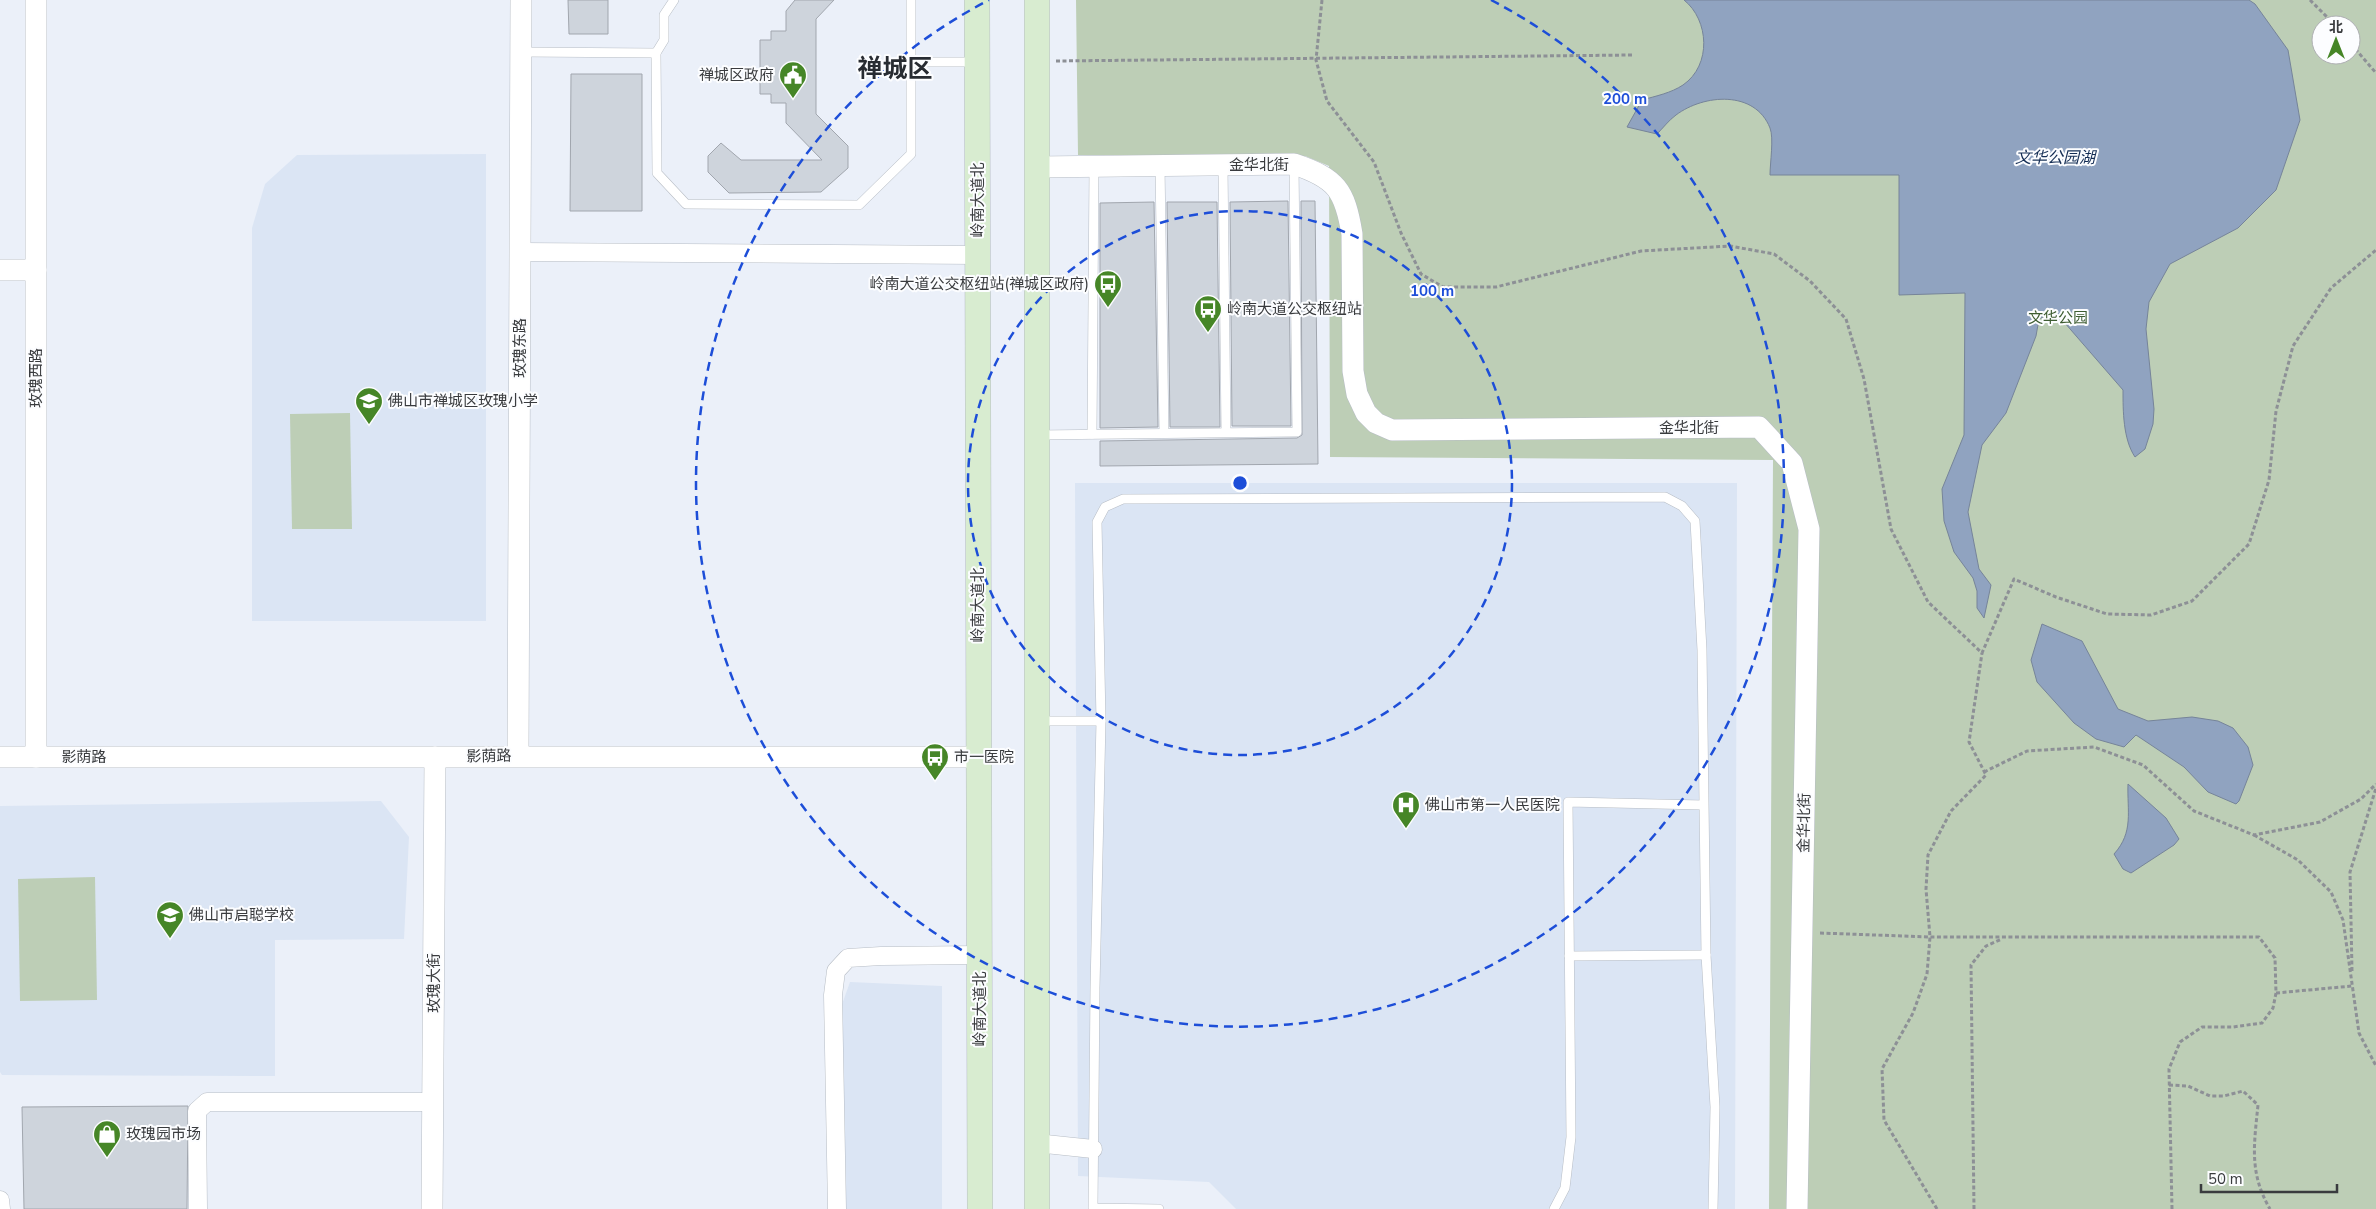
<svg xmlns="http://www.w3.org/2000/svg" width="2376" height="1209" font-family="'Nunito Sans','Noto Sans SC',sans-serif">
	<style>
		.built { fill: #dbe5f4 }
		.green { fill: #bdceb6; fill-rule: evenodd }
		.water { fill: #90a3c0; stroke: #768499 }
		.building { fill: #ced4dc; stroke: #a1a6ae }
		.lines { fill: none; stroke-linecap: round; stroke-linejoin: round }
		.service-casing { stroke: #b7bdc5; stroke-width: 10 }
		.minor-casing { stroke: #b7bdc5; stroke-width: 19 }
		.tertiary-casing { stroke: #b7bdc5; stroke-width: 22 }
		.secondary-casing { stroke: #b7bdc5; stroke-width: 26 }
		.path { stroke: #8d9096; stroke-width: 3; stroke-dasharray: 4 2.5; stroke-linecap: butt }
		.service { stroke: #fff; stroke-width: 9 }
		.minor { stroke: #fff; stroke-width: 18 }
		.tertiary { stroke: #fff; stroke-width: 21 }
		.secondary { stroke: #d8ecd0; stroke-width: 25 }
		.ring { fill: none; stroke: #1d4ed8; stroke-width: 2.5; stroke-dasharray: 9 6 }
		.labels { text-anchor: middle; stroke-width: 4; stroke-linejoin: round; paint-order: stroke }
		.poi-label { font-size: 15px; fill: #393b3e; stroke: #fcfdff; text-anchor: start }
		.street-label { font-size: 15px; fill: #393b3e; stroke: #fcfdff }
		.park-label { font-size: 15px; fill: #3e5d32; stroke: #fcfdff }
		.water-label { font-size: 16px; font-style: italic; fill: #142d54; stroke: #fcfdff }
		.town-label { font-size: 25px; font-weight: bold; fill: #282c32; stroke: #fcfdff }
		.centre { fill: #1d4ed8; stroke: #fcfdff; stroke-width: 2.5 }
		.ring-label { font-size: 15px; text-anchor: middle; font-weight: bold; fill: #1d4ed8; stroke: #fcfdff; stroke-width: 4; stroke-linejoin: round; paint-order: stroke }
	</style>
	<rect width="100%" height="100%" fill="#ebf0f9"/>
	<g class="built">
		<polygon points="486,154 486,621 252,621 252,228 265,184 297,155"/>
		<polygon points="1075,483 1737,483 1735,1209 1236,1209 1209,1182 1078,1176"/>
		<polygon points="381,801 409,837 404,939 275,940 275,1076 2,1075 0,1072 0,806"/>
		<polygon points="850,982 942,986 942,1209 842,1209 840,1010"/>
	</g>
	<g class="green">
		<path d="M1076,0H2376V1209H1769L1773,460L1330,457L1329,166L1305,156L1078,155ZM2321,25H2351V55H2321Z"/>
		<polygon points="350,413 352,529 292,529 290,414"/>
		<polygon points="95,877 97,1000 20,1001 18,879"/>
	</g>
	<g class="water">
		<path d="M1684,0H2249L2255,4L2288,50L2300,120L2276,190L2238,228L2170,264L2149,302L2146,329L2154,409L2153,424L2145,449L2135,457C2123,439 2123,411 2123,390L2064,322L2049,314L2039,319L2036,336L2006,413L1982,445L1968,512L1979,569L1991,585L1984,618L1977,608V591L1973,578L1954,552L1944,521L1942,489L1964,435L1965,293L1899,295V175H1770C1770,163 1774,138 1770,128C1755,90 1704,94 1676,115C1669,120 1663,128 1657,134L1627,127L1642,100C1656,96 1671,93 1683,85C1712,65 1709,20 1684,0Z"/>
		<polygon points="2042,624 2082,641 2118,709 2148,721 2192,717 2218,721 2233,728 2248,747 2253,765 2239,801 2236,804 2208,792 2184,767 2136,735 2124,747 2096,739 2074,723 2037,682 2031,660"/>
		<path d="M2128,784L2166,818L2179,839L2174,845L2131,873L2123,869L2114,854C2134,832 2127,811 2128,784Z"/>
	</g>
	<g class="building">
		<polygon points="568,0 608,0 608,34 569,34"/>
		<polygon points="795,0 834,0 816,19 816,114 848,146 848,168 821,192 729,193 708,172 708,156 721,143 741,160 822,160 786,123 786,103 771,103 771,94 760,94 760,40 771,40 771,31 786,31 786,11"/>
		<polygon points="571,74 642,74 642,211 570,211"/>
		<polygon points="1288,201 1291,426 1232,426 1230,202"/>
		<polygon points="1301,201 1315,201 1318,464 1100,466 1100,441 1297,438 1302,435"/>
		<polygon points="1154,202 1158,427 1100,428 1100,203"/>
		<polygon points="1167,202 1217,202 1220,427 1170,427"/>
		<polygon points="188,1106 187,1209 24,1209 22,1107"/>
	</g>
	<g class="lines">
		<g class="service-casing">
			<g id="service">
				<polyline points="674,0 664,15 664,40 656,53 657,173 686,204 859,205 911,154 911,0"/>
				<polyline points="521,52 656,53"/>
				<polyline points="911,62 976,62"/>
				<polyline points="1160,165 1164,433"/>
				<polyline points="1223,165 1226,432"/>
				<polyline points="1092,434 1094,167"/>
				<polyline points="1037,435 1297,432 1294,164"/>
				<polyline points="1039,721 1101,721 1097,522 1105,507 1123,499 1665,497 1682,506 1695,521 1702,650 1706,955 1715,1107 1713,1209"/>
				<polyline points="1101,721 1095,988 1093,1208 1159,1209"/>
				<polyline points="1569,956 1706,955"/>
				<polyline points="1554,1209 1565,1188 1571,1137 1568,802 1703,805"/>
			</g>
		</g>
		<g class="minor-casing">
			<g id="minor">
				<polyline points="520,252 978,255"/>
				<polyline points="1036,1143 1093,1149"/>
				<polyline points="0,1200 1,1209"/>
				<polyline points="198,1209 197,1111 207,1102 433,1102"/>
				<polyline points="837,1209 833,995 836,971 848,958 881,956 979,955"/>
			</g>
		</g>
		<g class="tertiary-casing">
			<g id="tertiary">
				<polyline points="36,0 36,757"/>
				<path d="M1037,167L1294,164C1336,178 1345,190 1352,234L1353,371L1357,394L1366,413L1376,423L1392,430L1759,427L1792,463L1809,529L1797,1209"/>
				<polyline points="0,270 36,270"/>
				<polyline points="518,756 521,0"/>
				<polyline points="0,757 979,757"/>
				<polyline points="432,1209 435,757"/>
			</g>
		</g>
		<g class="secondary-casing">
			<g id="secondary">
				<polyline points="977,0 980,1209"/>
				<polyline points="1037,1209 1037,0"/>
			</g>
		</g>
		<g class="path">
			<polyline points="1322,0 1316,60 1327,101 1374,162 1401,233 1421,274 1443,287 1496,287 1641,251 1730,246 1774,254 1810,281 1846,319 1864,379 1891,529 1928,602 1982,653 2014,579 2056,597 2107,614 2151,615 2192,601 2249,544 2269,480 2276,411 2293,346 2331,288 2376,250"/>
			<polyline points="2310,0 2335,25"/>
			<polyline points="2351,44 2376,73"/>
			<polyline points="1056,61 1633,55"/>
			<polyline points="1984,772 2027,751 2094,747 2143,765 2194,811 2254,835 2320,822 2361,799 2376,784"/>
			<polyline points="2254,835 2298,860 2331,892 2343,920 2359,1033 2376,1066"/>
			<polyline points="1820,933 1930,937 2259,937 2275,958 2276,993 2352,986"/>
			<polyline points="2352,971 2350,872 2376,788"/>
			<path d="M2169,1085L2188,1086L2210,1096H2224L2243,1091L2258,1105C2254,1145 2249,1173 2270,1209"/>
			<polyline points="1937,1209 1884,1120 1882,1069 1913,1013 1927,974 1930,937 1926,889 1928,855 1951,811 1986,775 1969,742 1982,653"/>
			<polyline points="1974,1209 1971,965 1986,946 2002,939"/>
			<polyline points="2172,1209 2169,1069 2180,1042 2202,1027 2233,1027 2262,1023 2273,1008 2276,993"/>
		</g>
		<use href="#service" class="service"/>
		<use href="#minor" class="minor"/>
		<use href="#tertiary" class="tertiary"/>
		<use href="#secondary" class="secondary"/>
	</g>
	<g class="ring">
		<circle cx="1240" cy="483" r="272"/>
		<path d="M1491 0A544 544 0 1 1 989 0"/>
	</g>
	<defs>
		<g id="civic-pin" transform="scale(1.4375)"><path d="M0 17L-7.5 6A9.5 9.5 0 1 1 7.5 6Z" fill="#468627" stroke="#fcfdff"/><path d="M-.6-6.5H3V-4.5H.6V-3L4-1V1h2V6H-6V1h2V-1L-.6-3ZM-1.2 2.5V6h2.4V2.5Z" fill="#fff"/></g>
		<g id="bus-pin" transform="scale(1.4375)"><path d="M0 17L-7.5 6A9.5 9.5 0 1 1 7.5 6Z" fill="#468627" stroke="#fcfdff"/><path d="M-5-6H5V4H4V6H2V4H-2V6H-4V4H-5ZM-3.5-4V0h7V-4ZM-3.5 1.2v1.5H-2V1.2ZM2 1.2v1.5H3.5V1.2Z" fill="#fff"/></g>
		<g id="school-pin" transform="scale(1.4375)"><path d="M0 17L-7.5 6A9.5 9.5 0 1 1 7.5 6Z" fill="#468627" stroke="#fcfdff"/><path d="M0-5L7-2L0 1L-7-2ZM-4 1L0 2.5L4 1V4Q0 6-4 4Z" fill="#fff"/></g>
		<g id="hospital-pin" transform="scale(1.4375)"><path d="M0 17L-7.5 6A9.5 9.5 0 1 1 7.5 6Z" fill="#468627" stroke="#fcfdff"/><path d="M-5-5h3v3.5h4V-5h3V5h-3V1.5h-4V5h-3Z" fill="#fff"/></g>
		<g id="shop-pin" transform="scale(1.4375)"><path d="M0 17L-7.5 6A9.5 9.5 0 1 1 7.5 6Z" fill="#468627" stroke="#fcfdff"/><path d="M-5-2.5h2.3a2.7 3.5 0 0 1 5.4 0H5L5.5 6h-11ZM-1.5-2.5h3a1.5 2.3 0 0 0-3 0Z" fill="#fff"/></g>
	</defs>
	<g fill-rule="evenodd">
		<use href="#civic-pin" x="793" y="75"/>
		<use href="#bus-pin" x="1108" y="284"/>
		<use href="#bus-pin" x="1208" y="309"/>
		<use href="#school-pin" x="369" y="401"/>
		<use href="#bus-pin" x="935" y="757"/>
		<use href="#hospital-pin" x="1406" y="805"/>
		<use href="#school-pin" x="170" y="915"/>
		<use href="#shop-pin" x="107" y="1134"/>
	</g>
	<g class="labels">
		<g class="poi-label">
			<text x="774" y="80" text-anchor="end">禅城区政府</text>
			<text x="1089" y="289" text-anchor="end">岭南大道公交枢纽站(禅城区政府)</text>
			<text x="1227" y="314">岭南大道公交枢纽站</text>
			<text x="388" y="406">佛山市禅城区玫瑰小学</text>
			<text x="954" y="762">市一医院</text>
			<text x="1425" y="810">佛山市第一人民医院</text>
			<text x="189" y="920">佛山市启聪学校</text>
			<text x="126" y="1139">玫瑰园市场</text>
		</g>
		<g class="street-label">
			<text x="1259" y="170">金华北街</text>
			<text transform="translate(978 200) rotate(-90)" y="5">岭南大道北</text>
			<text transform="translate(520 348) rotate(-90)" y="5">玫瑰东路</text>
			<text transform="translate(36 378) rotate(-90)" y="5">玫瑰西路</text>
			<text x="1689" y="433">金华北街</text>
			<text transform="translate(978 605) rotate(-90)" y="5">岭南大道北</text>
			<text transform="translate(489 756) rotate(-1)" y="5">影荫路</text>
			<text x="84" y="762">影荫路</text>
			<text transform="translate(1804 823) rotate(-89)" y="5">金华北街</text>
			<text transform="translate(434 983) rotate(-90)" y="5">玫瑰大街</text>
			<text transform="translate(980 1009) rotate(-90)" y="5">岭南大道北</text>
		</g>
		<g class="park-label">
			<text x="2058" y="323">文华公园</text>
		</g>
		<g class="water-label">
			<text x="2055" y="163">文华公园湖</text>
		</g>
		<g class="town-label">
			<text x="895" y="77">禅城区</text>
		</g>
	</g>
	<circle cx="1240" cy="483" r="8" class="centre"/>
	<g class="ring-label">
		<text x="1625" y="104">200 m</text>
		<text x="1432" y="296">100 m</text>
	</g>
	<g transform="translate(2336 40)"><circle r="24" fill="#fcfdff" stroke="#aeafb2"/>
	<path d="M0-4L9 19L0 12L-9 19Z" fill="#468627"/>
	<text y="-8" font-size="14" font-weight="bold" text-anchor="middle" fill="#393b3e">北</text>
	</g>
	<path d="M2201 1184v8h136v-8" fill="none" stroke="#393b3e" stroke-width="2.5"/>
	<text x="2208" y="1184" font-size="15" fill="#393b3e" stroke="#fcfdff" stroke-width="4" paint-order="stroke">50 m</text>
</svg>
